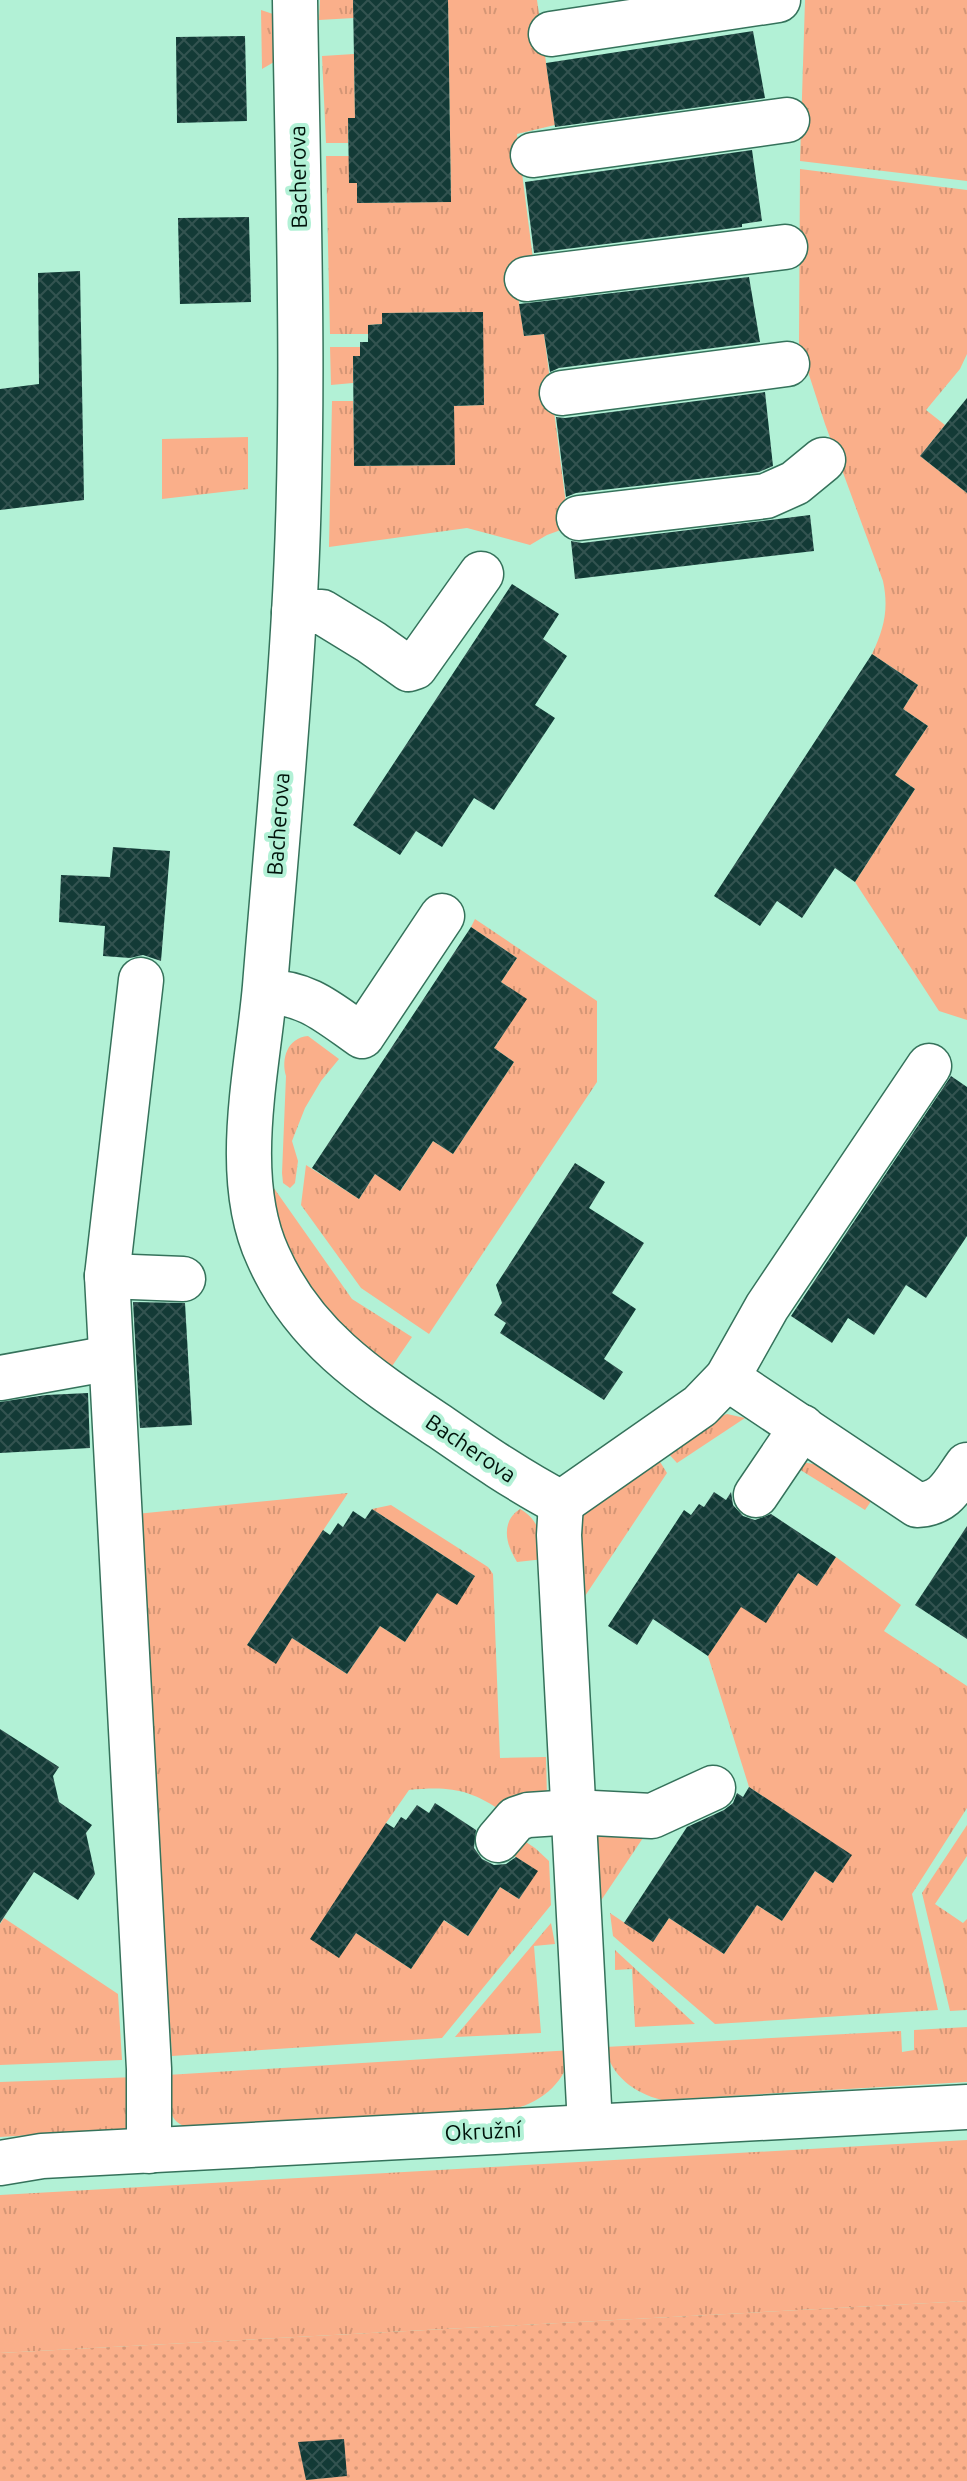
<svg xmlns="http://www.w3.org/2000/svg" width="967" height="2481" font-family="Ubuntu,sans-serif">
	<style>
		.grass { fill: url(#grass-tufts) }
		.park { fill: url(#park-dots) }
		.building { fill: url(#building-cross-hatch) }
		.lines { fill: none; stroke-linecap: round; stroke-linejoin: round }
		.minor-casing { stroke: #35725b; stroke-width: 47 }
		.minor { stroke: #fff; stroke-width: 44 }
		.labels { text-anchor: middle; stroke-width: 8; stroke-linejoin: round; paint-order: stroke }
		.street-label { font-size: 22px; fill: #00130b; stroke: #b2f1d6 }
	</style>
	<defs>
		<pattern id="grass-tufts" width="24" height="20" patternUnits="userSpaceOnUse" patternTransform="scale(2)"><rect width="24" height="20" fill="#faaf8a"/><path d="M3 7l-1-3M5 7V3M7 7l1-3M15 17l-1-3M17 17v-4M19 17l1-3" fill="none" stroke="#d49676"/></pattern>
		<pattern id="park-dots" width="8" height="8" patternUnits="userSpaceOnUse" patternTransform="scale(2)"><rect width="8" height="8" fill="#faaf8a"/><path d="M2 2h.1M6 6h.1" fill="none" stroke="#d49676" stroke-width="1.8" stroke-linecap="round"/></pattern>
		<pattern id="building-cross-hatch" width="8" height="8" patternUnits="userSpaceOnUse" patternTransform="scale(2)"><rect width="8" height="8" fill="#133a36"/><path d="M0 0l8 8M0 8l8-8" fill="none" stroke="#335350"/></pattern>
	</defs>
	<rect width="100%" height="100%" fill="#b2f1d6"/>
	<g class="grass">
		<polygon points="320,0 353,0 354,18 319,20"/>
		<polygon points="448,0 537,0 555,125 517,134 536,282 517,288 524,336 544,334 569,527 547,535 530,545 467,528 329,547 332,401 353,401 355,466 454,465 454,406 484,405 482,312 383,313 382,324 368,325 368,334 330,334 326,156 349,156 349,183 357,183 357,203 451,202"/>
		<polygon points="805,0 967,0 967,181 800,161"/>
		<polygon points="261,10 273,14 274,62 262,69"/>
		<polygon points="354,54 355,118 348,118 348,143 326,143 322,56"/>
		<path d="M800,169L967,190V354L960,369L926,410L945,425L920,456L967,493V1020L939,1011L855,882L915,789L895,775L928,726L903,709L918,685L872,654C884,629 889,609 883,581L825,424L799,344Z"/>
		<polygon points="330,347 360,347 360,356 353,357 353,383 331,385"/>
		<polygon points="248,437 248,489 162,499 162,439"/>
		<polygon points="475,919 597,1001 597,1082 429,1334 361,1288 301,1205 306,1165 359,1199 375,1174 401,1190 433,1141 453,1154 514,1062 494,1048 526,999 501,982 517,958 471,927"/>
		<path d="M308,1036L339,1059L321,1081L305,1108L292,1141L298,1161L295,1183L290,1188L283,1183L282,1173L286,1076C281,1059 287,1038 308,1036Z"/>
		<polygon points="271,1184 352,1299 412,1337 388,1372 368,1357 304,1285 277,1222"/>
		<polygon points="727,1414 745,1418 677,1463 667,1452 716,1418"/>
		<path d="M657,1457L667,1473L585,1596C581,1576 572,1548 577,1527C584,1500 635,1474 657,1457Z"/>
		<polygon points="801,1462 814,1464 872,1500 865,1510 794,1466"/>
		<path d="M348,1493L247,1645L292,1638L347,1674L380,1626L405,1642L437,1593L475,1576L372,1509L391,1505L488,1567L493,1574L500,1758L546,1757L547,1797L503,1812C470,1789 449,1786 409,1790L386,1823L356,1933L411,1969L443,1920L468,1936L500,1887L519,1899L537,1871L507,1851L517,1836L535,1848L549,1861L551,1905L442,2038L172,2056L164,1928L126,1515Z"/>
		<path d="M520,1509C540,1520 541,1537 544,1559L517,1562C506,1545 500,1522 520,1509Z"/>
		<polygon points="836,1557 901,1605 884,1631 967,1686 967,1808 912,1894 938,2010 715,2024 613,1936 610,1913 653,1942 669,1918 724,1954 757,1905 782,1921 815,1871 833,1883 851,1855 749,1787 708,1656 741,1606 766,1622 798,1573 817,1585"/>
		<polygon points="967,1825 967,1856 935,1904 963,1923 967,1919 967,2010 950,2011 922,1893"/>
		<polygon points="598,1829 649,1829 600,1902 593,1847"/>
		<polygon points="4,1918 118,1994 122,2060 0,2065 0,1924"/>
		<polygon points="551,1923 555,1944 534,1946 541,2033 455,2037"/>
		<polygon points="615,1950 695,2024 635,2027 632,1969 615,1970"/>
		<path d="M967,2027V2082L662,2100C634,2093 611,2076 605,2047L901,2031L902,2052L914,2050V2030Z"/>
		<path d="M572,2050C566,2081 544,2101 514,2109L187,2127C164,2121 169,2095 167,2075Z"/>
		<polygon points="136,2077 130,2126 126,2129 0,2137 0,2082"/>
		<polygon points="967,2140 967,2301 0,2353 0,2195"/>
	</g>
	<polygon class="park" points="967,2301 967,2481 0,2481 0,2353"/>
	<g class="building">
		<polygon points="353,0 448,0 451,202 357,203 357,183 349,183 348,118 355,118"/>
		<polygon points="753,31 765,98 555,127 546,63"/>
		<polygon points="245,36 247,121 177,123 176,37"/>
		<polygon points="752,150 762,221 742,224 742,227 534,253 525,182"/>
		<polygon points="249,217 251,302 180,304 178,218"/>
		<polygon points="80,271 84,500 0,510 0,389 39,384 38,273"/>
		<polygon points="749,277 760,342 559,368 550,372 544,334 524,336 519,304"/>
		<polygon points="483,312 484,405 454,406 455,465 354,466 353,356 360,356 360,342 368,342 368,325 382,324 382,313"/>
		<polygon points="765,392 773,466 759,472 576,493 566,497 556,417 565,418"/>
		<polygon points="967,398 967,493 920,456"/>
		<polygon points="810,515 814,551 575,579 571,541 582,543"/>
		<polygon points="512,584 559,614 543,639 567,656 535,705 555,718 494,810 474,798 442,847 416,831 400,855 353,825"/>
		<polygon points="872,654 918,685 903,709 928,726 895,775 915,789 855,882 835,868 802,918 777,901 760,926 714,896"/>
		<polygon points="113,847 170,851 161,961 143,955 130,958 103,956 105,926 59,922 61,875 110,877"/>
		<polygon points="471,927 517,958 501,982 527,999 494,1048 514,1062 453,1154 433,1141 400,1191 375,1174 359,1199 312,1168"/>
		<polygon points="951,1076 967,1087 967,1236 926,1298 906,1285 874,1335 848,1318 832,1343 791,1316"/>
		<polygon points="575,1163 605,1182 589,1208 644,1243 612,1293 636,1309 604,1359 623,1372 604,1400 500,1333 506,1323 494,1315 502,1303 496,1285"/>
		<polygon points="133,1302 185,1303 192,1425 140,1428"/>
		<polygon points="88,1393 90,1448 0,1453 0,1402 46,1395"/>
		<polygon points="714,1492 726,1500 731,1492 733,1505 743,1516 755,1520 771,1514 836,1557 817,1586 798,1573 766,1623 741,1607 708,1656 653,1619 637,1645 608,1626 684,1510 691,1515 699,1504 704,1507"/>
		<polygon points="372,1509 475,1576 457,1605 437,1593 405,1642 380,1626 347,1674 292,1638 276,1664 247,1645 323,1530 330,1535 338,1523 343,1527 353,1511 365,1519"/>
		<polygon points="967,1526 967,1639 915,1605"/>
		<polygon points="0,1729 59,1767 53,1776 59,1802 92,1825 86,1833 95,1874 78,1900 34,1872 0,1923"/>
		<polygon points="749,1787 852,1855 833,1883 815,1871 782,1921 757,1905 724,1954 669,1918 653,1942 624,1923 687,1827 724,1810 733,1803 737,1793 743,1797"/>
		<polygon points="435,1803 476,1830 474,1848 482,1859 494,1865 506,1864 516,1857 538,1871 519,1899 500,1887 468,1936 444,1920 411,1969 356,1933 339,1958 310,1939 386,1823 394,1828 401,1817 406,1820 417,1805 429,1813"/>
		<polygon points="344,2439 347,2476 306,2480 298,2442"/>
	</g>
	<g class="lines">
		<g class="minor-casing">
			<g id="minor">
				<path d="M295,0C298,204 306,409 294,614C287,738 275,862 265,986C258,1069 231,1176 268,1256C304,1338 370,1380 442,1428C481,1455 519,1481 561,1503"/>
				<polyline points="551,34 778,0"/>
				<polyline points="533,155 787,120"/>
				<polyline points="527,279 785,247"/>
				<polyline points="562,393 787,364"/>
				<polyline points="579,518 766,496 795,483 823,460"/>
				<polyline points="294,612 322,612 371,642 409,669 415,667 481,574"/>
				<polyline points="141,980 107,1276 149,2069 149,2151"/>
				<path d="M265,992C307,992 329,1013 362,1036L442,916"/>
				<polyline points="107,1276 183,1279"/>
				<polyline points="0,1378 111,1358"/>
				<path d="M727,1378L917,1505C945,1504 952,1486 967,1465"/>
				<polyline points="756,1495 802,1427"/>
				<polyline points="561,1503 559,1535 590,2125"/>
				<polyline points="561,1503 700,1406 727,1378 767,1307 929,1066"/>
				<polyline points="498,1840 516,1819 528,1815 573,1812 652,1816 713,1788"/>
				<polyline points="0,2163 42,2156 967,2107"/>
			</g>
		</g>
		<use href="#minor" class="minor"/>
	</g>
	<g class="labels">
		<g class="street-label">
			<text transform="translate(298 177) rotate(-91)" y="8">Bacherova</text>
			<text transform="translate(278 824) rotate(-86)" y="8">Bacherova</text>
			<text transform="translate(471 1448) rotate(34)" y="8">Bacherova</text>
			<text transform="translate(483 2131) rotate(-3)" y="8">Okružní</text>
		</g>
	</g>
</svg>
